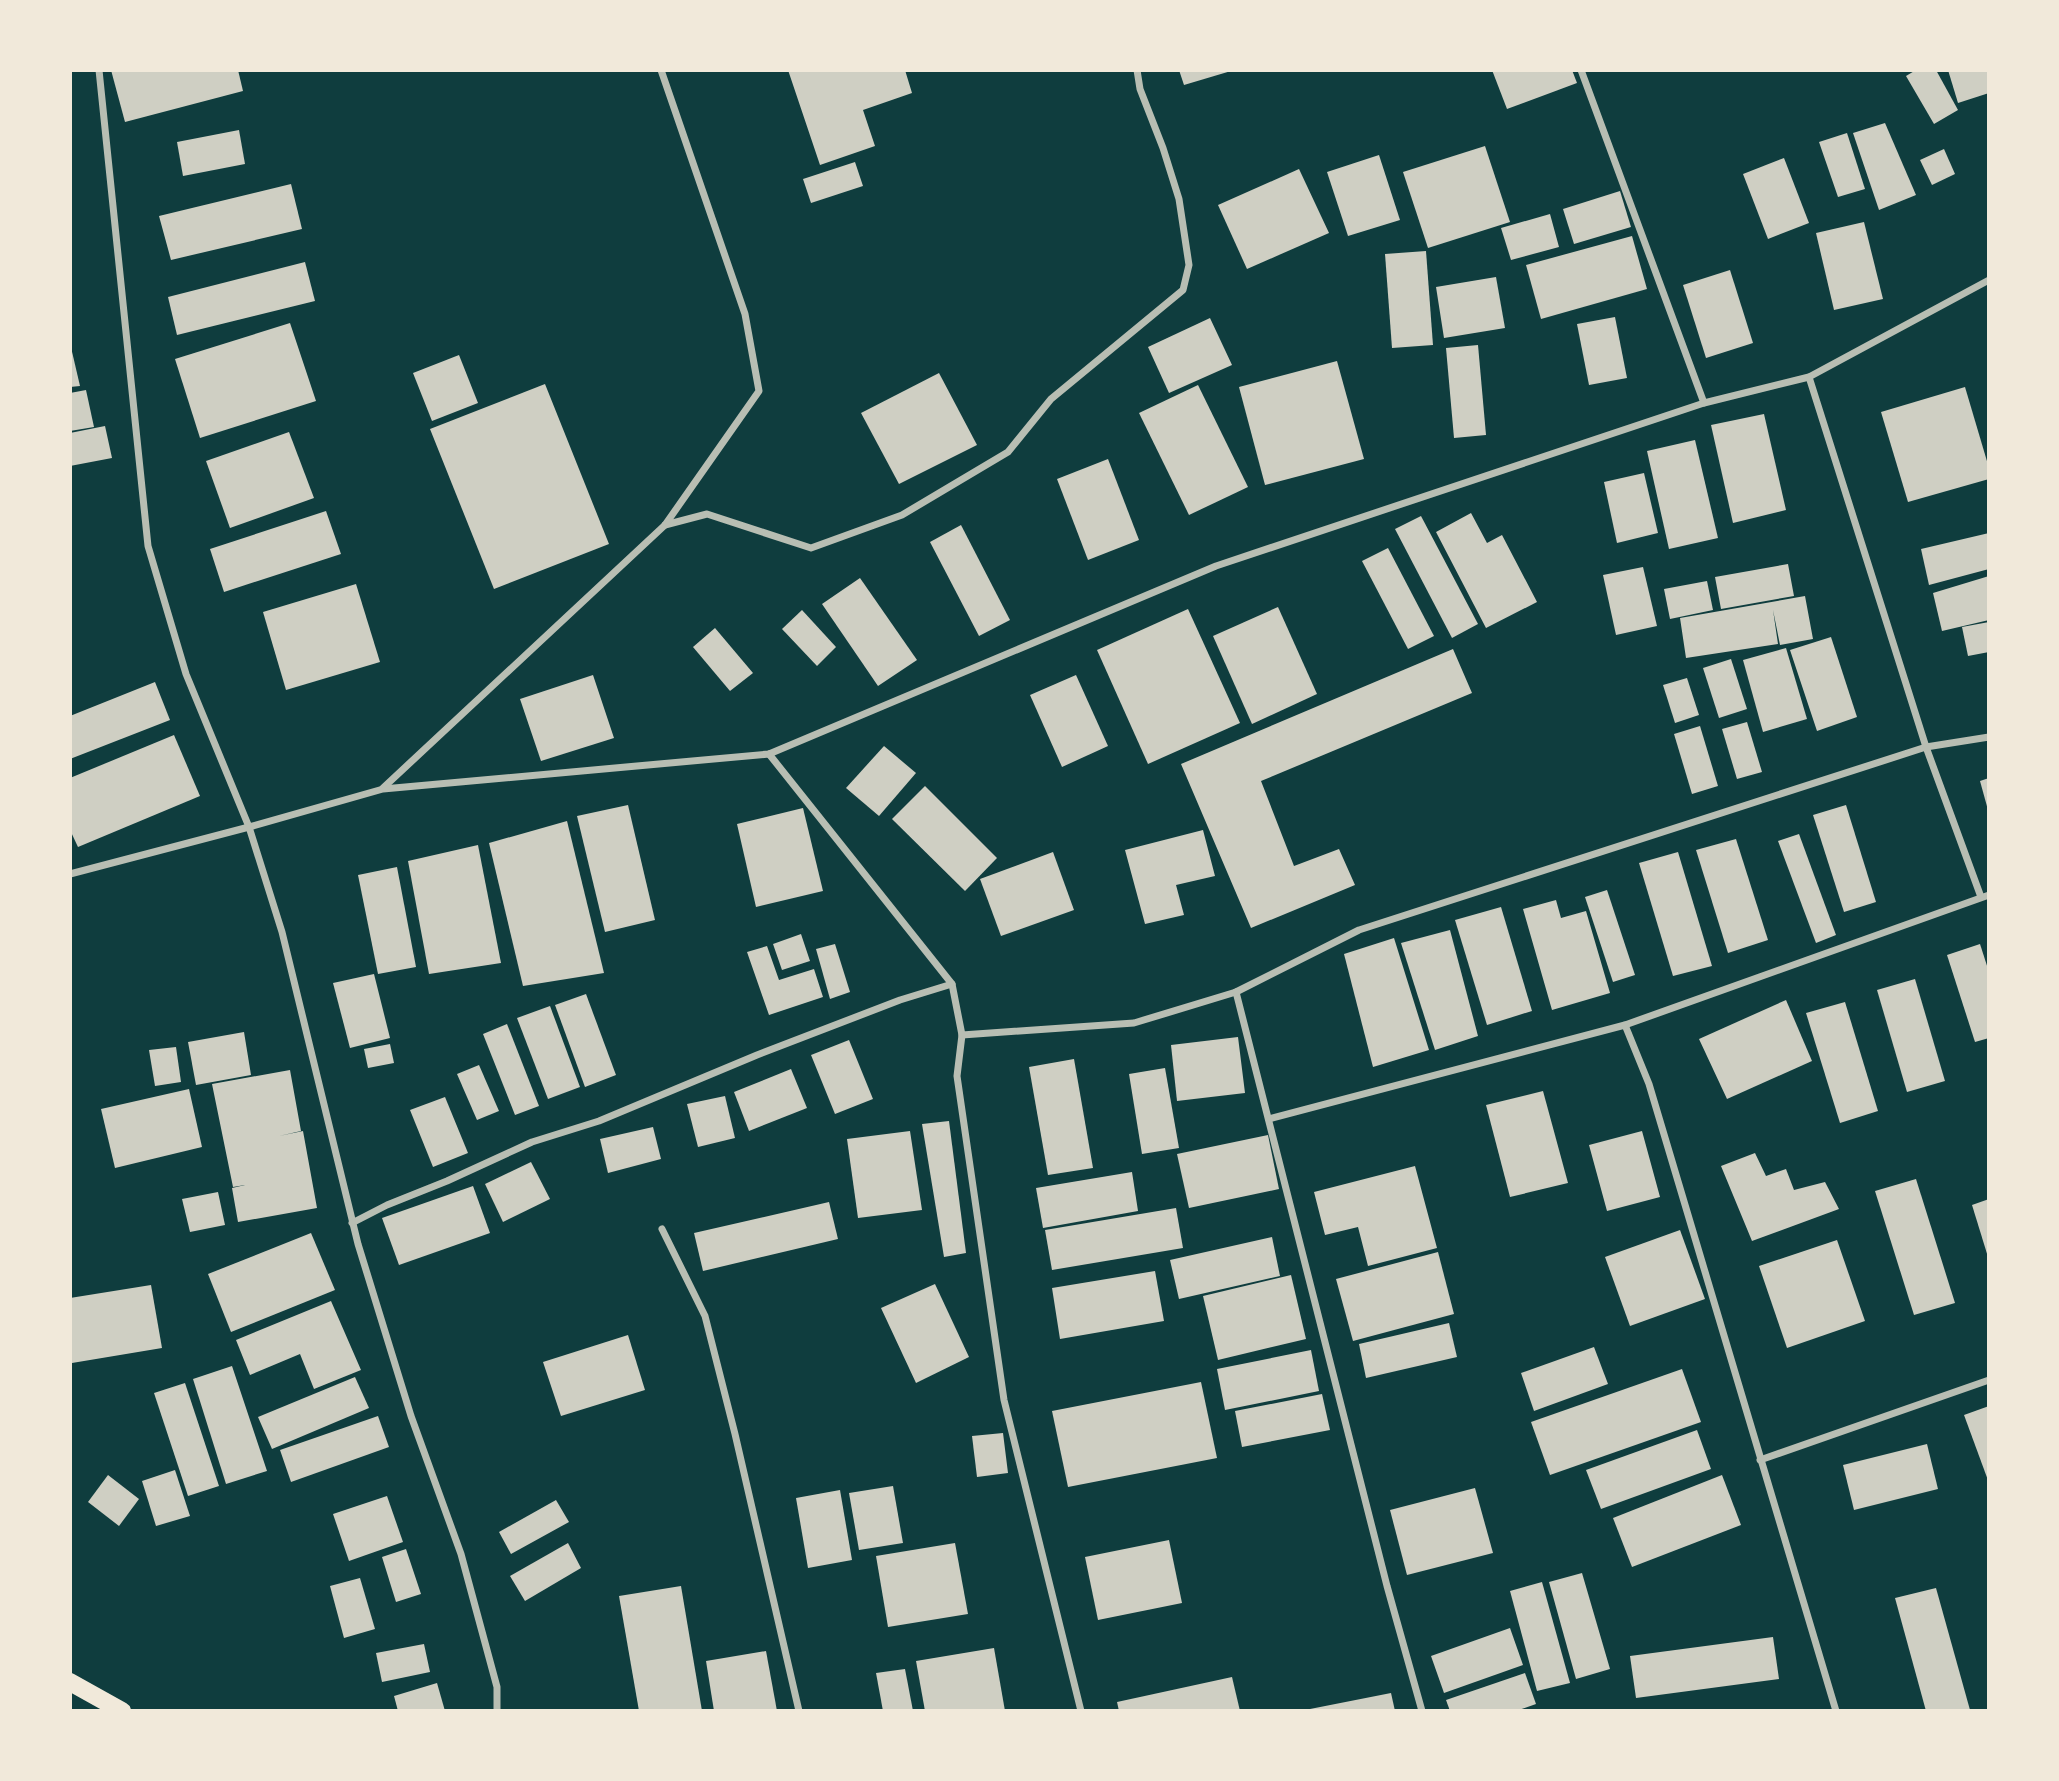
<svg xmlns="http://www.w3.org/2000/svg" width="2059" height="1781" font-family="Spectral,serif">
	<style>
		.building { fill: #cfcfc3 }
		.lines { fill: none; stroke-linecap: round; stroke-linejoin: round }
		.minor { stroke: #b8beb3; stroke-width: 7 }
		.primary { stroke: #f1e9da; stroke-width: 18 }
	</style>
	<rect width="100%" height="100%" fill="#0f3d3e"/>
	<g class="building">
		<polygon points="111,70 238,70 243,91 125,122"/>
		<polygon points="788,70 905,70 912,93 863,110 875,146 820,165"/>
		<polygon points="1179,70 1231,70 1231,71 1184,85"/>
		<polygon points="1492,70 1572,70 1577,83 1507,109"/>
		<polygon points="1916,70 1936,70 1958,110 1934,124 1906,76"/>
		<polygon points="1948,70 1989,70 1989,93 1958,103"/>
		<polygon points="1885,123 1916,195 1879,210 1853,133"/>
		<polygon points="239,130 245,164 183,176 177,142"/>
		<polygon points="1847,133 1865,189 1838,197 1819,142"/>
		<polygon points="1485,146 1510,222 1428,248 1403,172"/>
		<polygon points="1944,149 1955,174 1932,185 1920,160"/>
		<polygon points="1379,155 1400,220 1348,236 1327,172"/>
		<polygon points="1784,158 1809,223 1768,239 1743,174"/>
		<polygon points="855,162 863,186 811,203 803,179"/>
		<polygon points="1299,169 1329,233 1247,269 1218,205"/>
		<polygon points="291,184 302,229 171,260 159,216"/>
		<polygon points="1620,191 1631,227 1574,244 1563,209"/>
		<polygon points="1550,214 1559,247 1511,260 1501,228"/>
		<polygon points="1864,222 1883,299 1834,310 1816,233"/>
		<polygon points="1632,236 1647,289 1541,319 1526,265"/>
		<polygon points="1426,251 1433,345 1392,348 1385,254"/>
		<polygon points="305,262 315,301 177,335 168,297"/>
		<polygon points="1730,270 1753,343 1706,358 1683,285"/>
		<polygon points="1496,277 1505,328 1444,338 1436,287"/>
		<polygon points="1615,317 1627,378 1589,385 1577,324"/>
		<polygon points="1210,318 1232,365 1169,393 1148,347"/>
		<polygon points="290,323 316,401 200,438 175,359"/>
		<polygon points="70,343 80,386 70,387"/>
		<polygon points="1478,345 1486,435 1454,438 1446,348"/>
		<polygon points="459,355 478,403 432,421 413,373"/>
		<polygon points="1337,361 1364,459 1265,485 1239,387"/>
		<polygon points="939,373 977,445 899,484 861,413"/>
		<polygon points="545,384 609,544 494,589 430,429"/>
		<polygon points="1198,385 1248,487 1189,515 1139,413"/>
		<polygon points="1965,387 1989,468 1989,479 1908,502 1881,412"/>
		<polygon points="86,390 94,427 70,431 70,393"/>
		<polygon points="1764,414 1786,510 1733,523 1711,425"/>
		<polygon points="105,426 112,458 70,466 70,433"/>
		<polygon points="289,432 314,498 230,528 206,461"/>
		<polygon points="1695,440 1718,538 1669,549 1647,451"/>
		<polygon points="1108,459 1139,540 1088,560 1057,479"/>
		<polygon points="1644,473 1658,533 1617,543 1604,482"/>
		<polygon points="326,511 341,554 224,592 210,549"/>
		<polygon points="1471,513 1487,543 1502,535 1537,602 1486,628 1436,532"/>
		<polygon points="1421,516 1478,624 1452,638 1395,529"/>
		<polygon points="961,525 1010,620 979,636 930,542"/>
		<polygon points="1989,533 1989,569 1929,585 1921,549"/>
		<polygon points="1388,548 1434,636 1408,649 1362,561"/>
		<polygon points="1788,564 1794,596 1721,609 1715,577"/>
		<polygon points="1643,567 1657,626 1616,635 1603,575"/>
		<polygon points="1989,576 1989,620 1942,631 1933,593"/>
		<polygon points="860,578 917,660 878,686 822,604"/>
		<polygon points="1707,581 1713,610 1670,619 1664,589"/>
		<polygon points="356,584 380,662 286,690 263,612"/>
		<polygon points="1805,596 1813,639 1780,645 1773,610 1778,644 1686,658 1680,618"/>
		<polygon points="1278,607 1317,694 1252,724 1213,636"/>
		<polygon points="1188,609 1240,723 1148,764 1097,650"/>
		<polygon points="802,610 836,647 817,666 782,629"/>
		<polygon points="1989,622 1989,652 1968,656 1962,627"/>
		<polygon points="715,628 753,673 730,691 693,647"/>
		<polygon points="1831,637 1857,717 1817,731 1790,650"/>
		<polygon points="1786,648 1807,719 1763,732 1743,660"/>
		<polygon points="1453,649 1472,693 1261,781 1294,866 1339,849 1355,885 1251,928 1181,764"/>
		<polygon points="1731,659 1747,709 1719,718 1703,668"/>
		<polygon points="593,675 614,738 541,761 520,699"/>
		<polygon points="1076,675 1108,746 1062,767 1030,695"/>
		<polygon points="1687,678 1699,715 1675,723 1663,685"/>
		<polygon points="155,682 170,720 70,759 70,716"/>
		<polygon points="1747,722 1762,772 1737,779 1722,729"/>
		<polygon points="1700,726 1718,786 1692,794 1674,734"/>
		<polygon points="174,735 200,796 78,847 70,830 70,778"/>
		<polygon points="884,746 916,773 879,816 846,788"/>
		<polygon points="1989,778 1989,810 1988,810 1980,781"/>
		<polygon points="925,786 997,858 965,891 892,819"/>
		<polygon points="628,805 655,920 605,932 577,816"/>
		<polygon points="1846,805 1876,902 1844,912 1813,815"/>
		<polygon points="803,808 823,891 756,907 737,824"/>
		<polygon points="567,821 604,973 523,986 489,843"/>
		<polygon points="1203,830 1215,876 1176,885 1184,915 1145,924 1125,850"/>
		<polygon points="1799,834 1836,935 1816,943 1778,841"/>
		<polygon points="1736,839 1768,940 1728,953 1696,850"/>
		<polygon points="478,845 501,963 429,974 408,861"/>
		<polygon points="1053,852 1074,910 1001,936 980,879"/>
		<polygon points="1678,852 1712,966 1673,976 1639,863"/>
		<polygon points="397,867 416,967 378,974 358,875"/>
		<polygon points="1607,890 1635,975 1613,982 1585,897"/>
		<polygon points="1556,900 1561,918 1586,911 1610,993 1552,1010 1523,909"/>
		<polygon points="1501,907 1532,1011 1487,1025 1455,920"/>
		<polygon points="1450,930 1478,1036 1435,1050 1401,943"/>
		<polygon points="801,934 810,961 782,970 773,944"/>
		<polygon points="1394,938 1429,1050 1373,1067 1344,954"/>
		<polygon points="835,944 850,992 830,999 816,949"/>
		<polygon points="1980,944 1989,972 1989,1038 1975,1042 1947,955"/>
		<polygon points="767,946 779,980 814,969 823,997 769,1015 747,952"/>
		<polygon points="374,974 390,1038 350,1048 333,983"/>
		<polygon points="1915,979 1945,1081 1907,1092 1877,990"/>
		<polygon points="586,994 616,1075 585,1087 555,1005"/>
		<polygon points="1786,1000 1812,1061 1727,1099 1699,1039"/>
		<polygon points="1845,1002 1878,1111 1840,1123 1806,1013"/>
		<polygon points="550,1006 580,1087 548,1099 517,1018"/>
		<polygon points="507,1024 539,1106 515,1115 483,1034"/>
		<polygon points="244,1032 251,1075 196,1085 188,1042"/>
		<polygon points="1238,1037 1245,1093 1177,1101 1171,1045"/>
		<polygon points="849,1040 873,1099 835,1114 811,1055"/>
		<polygon points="390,1044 394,1063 368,1068 364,1049"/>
		<polygon points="176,1047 181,1082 155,1086 149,1050"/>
		<polygon points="1074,1059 1093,1168 1048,1175 1029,1067"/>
		<polygon points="479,1065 499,1111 477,1120 457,1074"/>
		<polygon points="1165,1068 1179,1148 1142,1154 1129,1074"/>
		<polygon points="791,1069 807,1108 749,1131 734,1092"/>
		<polygon points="290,1070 301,1131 279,1136 303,1131 317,1208 238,1222 232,1188 245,1185 233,1187 212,1084"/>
		<polygon points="189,1089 202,1147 115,1168 101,1109"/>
		<polygon points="1543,1091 1568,1183 1510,1197 1486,1105"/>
		<polygon points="725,1096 735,1138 698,1147 687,1104"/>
		<polygon points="445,1097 468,1153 433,1167 410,1110"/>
		<polygon points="949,1121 966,1253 944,1257 922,1124"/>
		<polygon points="653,1127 661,1159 608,1173 600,1139"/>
		<polygon points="910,1131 922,1210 858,1218 847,1139"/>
		<polygon points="1642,1131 1660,1197 1607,1211 1589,1145"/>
		<polygon points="1268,1135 1279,1189 1189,1208 1177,1154"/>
		<polygon points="1755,1153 1766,1176 1786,1169 1794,1190 1825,1182 1839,1209 1752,1241 1721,1166"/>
		<polygon points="531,1162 550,1199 503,1222 485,1184"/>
		<polygon points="1415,1166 1437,1248 1368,1266 1358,1227 1325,1235 1314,1192"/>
		<polygon points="1132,1172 1138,1211 1043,1228 1036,1188"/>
		<polygon points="1916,1179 1955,1303 1914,1315 1875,1191"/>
		<polygon points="473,1186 490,1233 399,1265 382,1218"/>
		<polygon points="218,1192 225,1225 190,1232 182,1199"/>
		<polygon points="1989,1199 1989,1257 1988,1257 1972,1205"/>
		<polygon points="829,1202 838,1239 703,1271 694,1233"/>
		<polygon points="1176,1208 1183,1248 1052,1270 1045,1230"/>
		<polygon points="1680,1230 1705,1299 1630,1326 1605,1257"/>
		<polygon points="311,1233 335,1290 231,1332 208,1274"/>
		<polygon points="1272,1237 1280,1276 1179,1299 1170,1260"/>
		<polygon points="1837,1240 1865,1321 1787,1348 1759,1266"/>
		<polygon points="1438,1252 1454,1314 1353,1341 1336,1279"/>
		<polygon points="1155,1271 1164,1321 1060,1339 1052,1288"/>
		<polygon points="1291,1275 1306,1339 1218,1360 1203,1296"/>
		<polygon points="935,1284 969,1357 916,1383 881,1308"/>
		<polygon points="151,1285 162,1348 72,1363 70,1298"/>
		<polygon points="331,1301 361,1370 314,1389 300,1354 250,1375 236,1340"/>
		<polygon points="1449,1323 1457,1357 1366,1378 1359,1344"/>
		<polygon points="628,1335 645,1390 561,1416 543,1362"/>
		<polygon points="1594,1347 1608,1384 1534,1411 1521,1373"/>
		<polygon points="1311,1350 1319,1391 1225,1410 1217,1369"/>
		<polygon points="232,1366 267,1471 226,1484 193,1379"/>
		<polygon points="1682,1369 1701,1422 1550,1475 1531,1422"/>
		<polygon points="355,1377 369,1408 272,1449 258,1417"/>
		<polygon points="1201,1382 1217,1458 1068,1487 1052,1411"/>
		<polygon points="185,1383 219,1486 188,1496 154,1393"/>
		<polygon points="1322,1394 1330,1430 1242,1447 1235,1411"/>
		<polygon points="1989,1406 1989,1483 1964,1415"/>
		<polygon points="378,1416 389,1447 291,1482 280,1450"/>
		<polygon points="1697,1430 1711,1469 1601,1509 1586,1470"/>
		<polygon points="1003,1433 1008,1473 977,1477 972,1436"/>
		<polygon points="1927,1444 1938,1489 1854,1510 1843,1465"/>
		<polygon points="175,1470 190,1516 156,1526 142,1481"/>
		<polygon points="108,1475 139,1499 119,1526 88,1502"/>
		<polygon points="1722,1475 1741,1525 1632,1567 1613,1518"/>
		<polygon points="893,1486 903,1543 859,1550 849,1493"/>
		<polygon points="1475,1488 1493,1553 1407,1575 1390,1510"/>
		<polygon points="840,1490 852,1560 808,1568 796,1498"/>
		<polygon points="387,1496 403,1542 349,1561 333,1514"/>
		<polygon points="556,1500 569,1522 511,1554 499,1532"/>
		<polygon points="1169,1540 1182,1603 1098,1620 1085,1557"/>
		<polygon points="568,1543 581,1568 525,1601 510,1576"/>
		<polygon points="955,1543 968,1614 888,1627 876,1556"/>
		<polygon points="406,1549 421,1594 396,1602 382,1557"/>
		<polygon points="1582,1573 1610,1669 1576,1679 1549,1582"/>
		<polygon points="360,1578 375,1629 344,1638 330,1586"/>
		<polygon points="1542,1582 1570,1683 1537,1691 1510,1591"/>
		<polygon points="681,1586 702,1711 639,1711 619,1596"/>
		<polygon points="1936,1588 1970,1710 1968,1711 1926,1711 1895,1598"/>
		<polygon points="1510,1628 1523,1665 1444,1693 1431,1656"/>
		<polygon points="1773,1637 1779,1679 1636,1698 1630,1656"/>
		<polygon points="424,1644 430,1672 382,1682 376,1653"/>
		<polygon points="994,1648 1005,1711 925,1711 916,1661"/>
		<polygon points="766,1651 777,1711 714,1711 706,1661"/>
		<polygon points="905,1669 913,1711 883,1711 876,1673"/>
		<polygon points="1525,1673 1536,1704 1516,1711 1450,1711 1446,1700"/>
		<polygon points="1232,1677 1240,1711 1119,1711 1117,1702"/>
		<polygon points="437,1683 445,1711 398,1711 394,1696"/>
		<polygon points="1391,1693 1395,1711 1311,1711 1310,1709"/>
	</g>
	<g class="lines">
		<g class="minor">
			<polyline points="99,70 148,546 186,674 249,827 282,932 358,1244 411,1416 461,1554 497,1687 497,1711"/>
			<polyline points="1581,70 1704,403"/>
			<polyline points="1809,377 1926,747 1981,897"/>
			<polyline points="665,525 707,514 811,548 902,515 1008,452 1051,399 1183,290 1189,265 1179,199 1163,148 1140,89 1137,70"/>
			<polyline points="769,754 952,984 962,1035 957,1076 1004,1400 1081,1711"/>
			<polyline points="383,788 665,525 759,391 745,314 661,70"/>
			<polyline points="70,874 249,827 383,789 769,754 1216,566 1704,403 1809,377 1989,280"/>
			<polyline points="1236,992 1387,1586 1422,1711"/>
			<polyline points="1625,1025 1649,1084 1836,1711"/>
			<polyline points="962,1035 1134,1023 1236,992 1359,930 1926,747 1989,737"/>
			<polyline points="1269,1119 1625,1025 1989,895"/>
			<polyline points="352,1223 387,1205 447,1181 532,1142 599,1121 757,1055 900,1000 952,984"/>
			<polyline points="662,1229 705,1316 735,1434 799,1711"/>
			<polyline points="1760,1460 1989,1380"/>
		</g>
		<polyline class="primary" points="70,1682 122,1711"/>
	</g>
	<rect width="2059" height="1781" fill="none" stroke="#f1e9da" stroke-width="144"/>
</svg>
